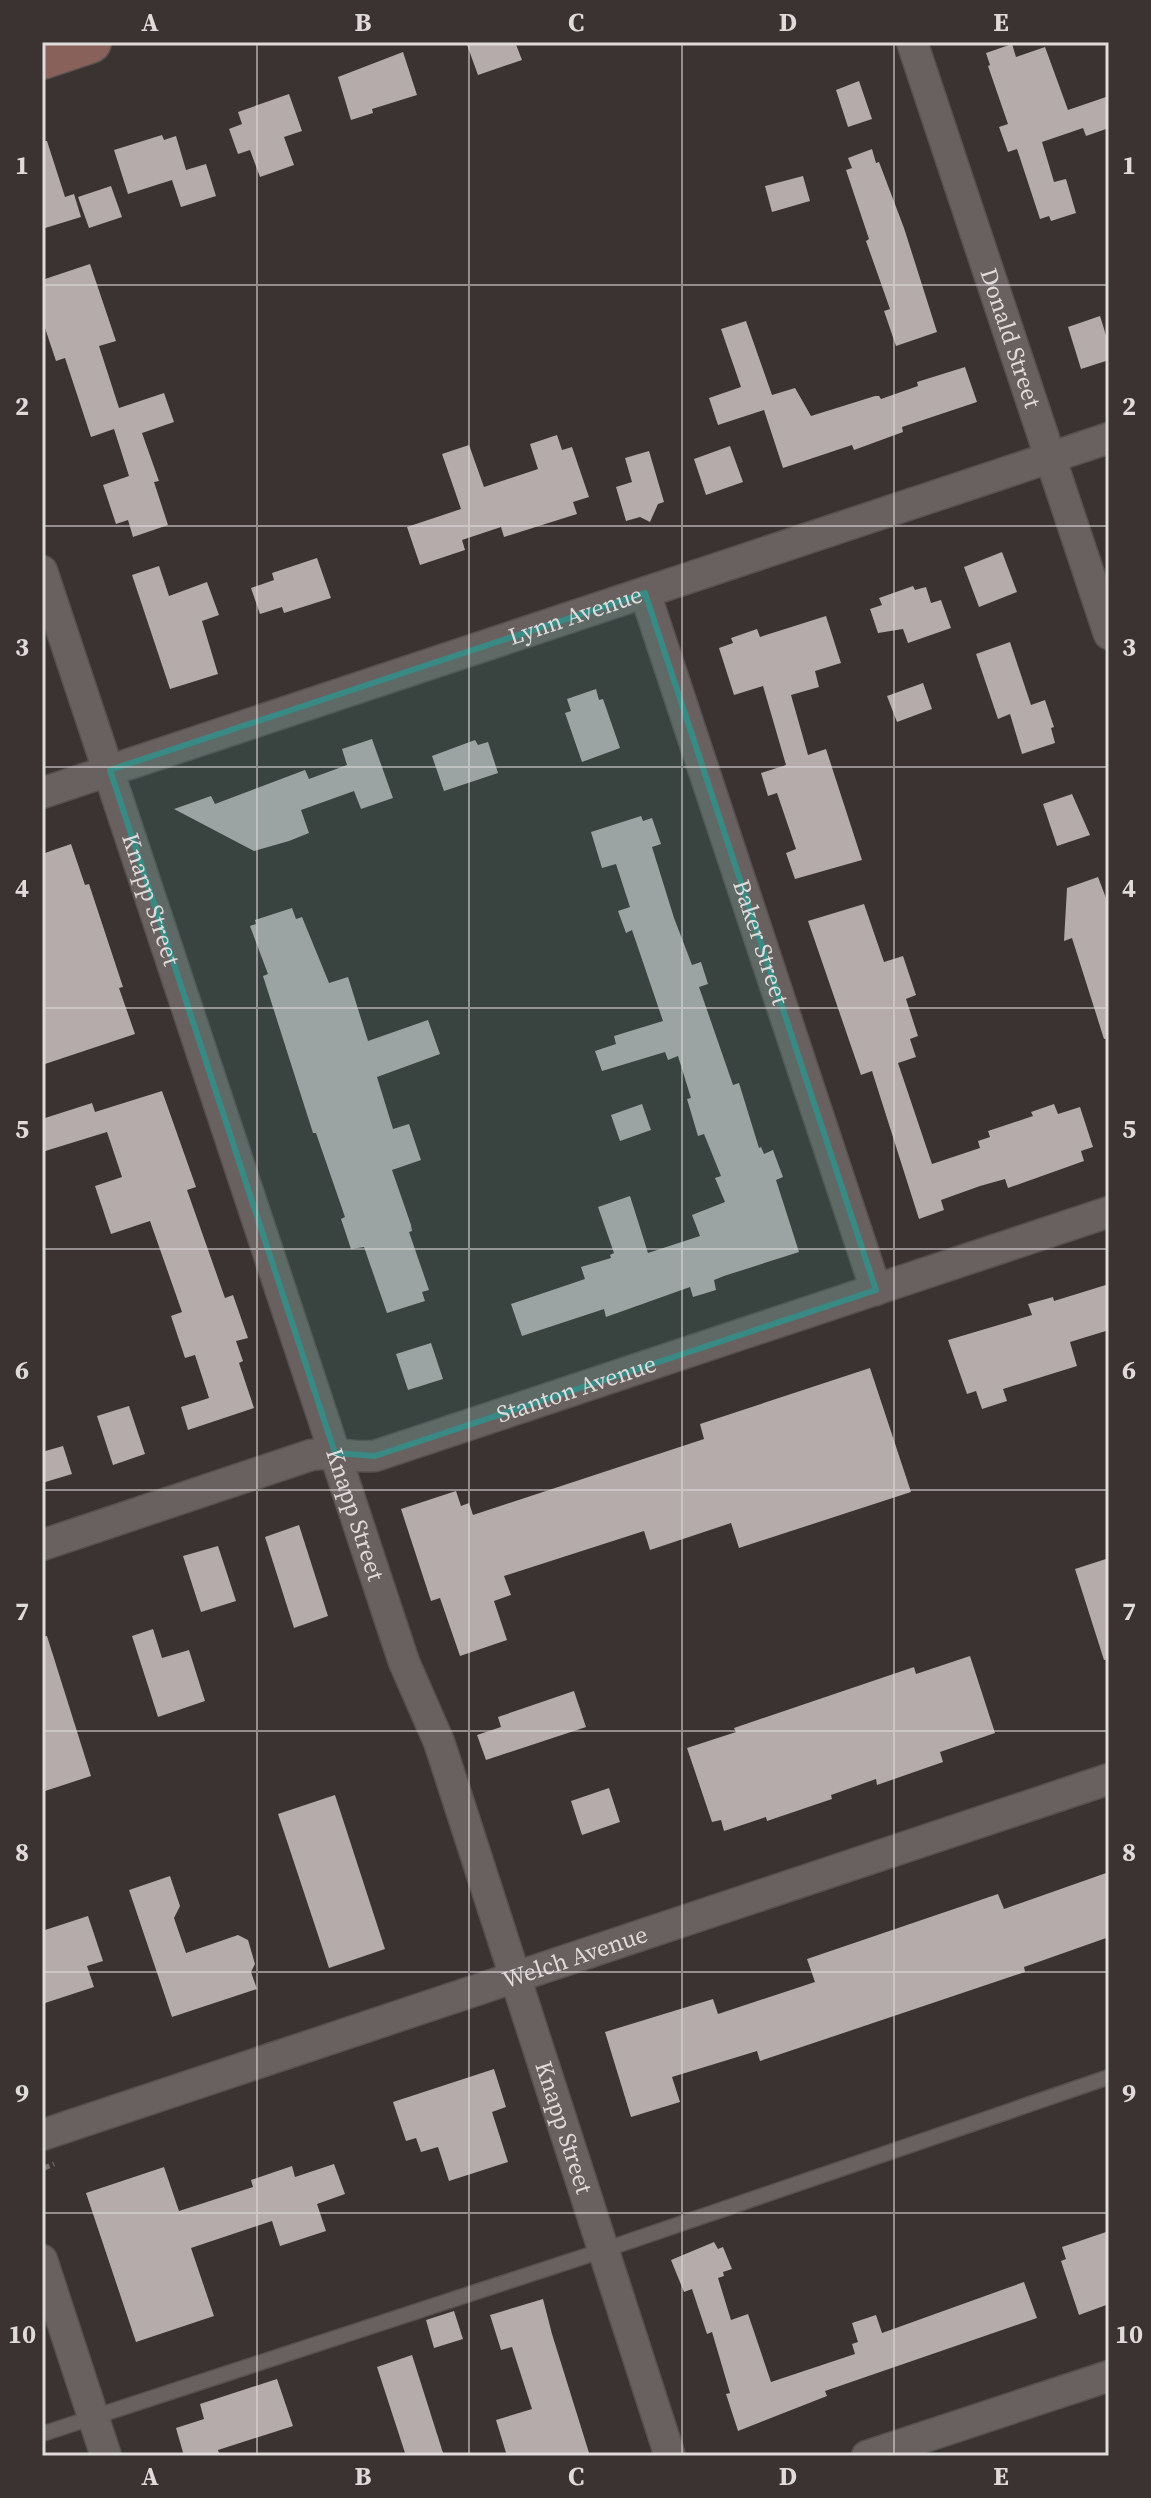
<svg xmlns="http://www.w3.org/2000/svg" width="1151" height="2498" font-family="'Source Serif 4',serif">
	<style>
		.building { fill: #b4abaa }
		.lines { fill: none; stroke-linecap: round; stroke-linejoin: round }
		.lane-casing { stroke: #56504f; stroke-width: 17 }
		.street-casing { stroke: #56504f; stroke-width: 33 }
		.secondary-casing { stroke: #56504f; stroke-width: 45 }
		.path { stroke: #746e6c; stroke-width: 5; stroke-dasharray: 8 4; stroke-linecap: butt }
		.lane { stroke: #69615f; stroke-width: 14 }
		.street { stroke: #69615f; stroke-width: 30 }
		.secondary { stroke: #88615b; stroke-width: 42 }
		.marked { fill: #398a84; fill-opacity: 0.2; stroke: #398a84; stroke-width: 6; stroke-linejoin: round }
		.grid { fill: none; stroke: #dfdbda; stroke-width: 2; stroke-opacity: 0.55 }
		.labels { text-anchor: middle; stroke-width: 8; stroke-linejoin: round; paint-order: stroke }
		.street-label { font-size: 24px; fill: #dfdbda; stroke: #3a3331 }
		.neatline { fill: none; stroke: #dfdbda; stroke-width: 3 }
		.grid-label { font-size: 26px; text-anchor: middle; font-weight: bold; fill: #dfdbda }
	</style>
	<rect width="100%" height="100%" fill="#3a3331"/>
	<g class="building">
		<polygon points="466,42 515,42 522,60 478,75"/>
		<polygon points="1012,44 1016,57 1045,47 1068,110 1109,96 1109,128 1086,136 1083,128 1042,142 1054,182 1066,179 1076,213 1051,221 1049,216 1040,219 1017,149 1008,152 999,127 1008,124 988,66 990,65 986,53"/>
		<polygon points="403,52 417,95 372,109 373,113 351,120 338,77"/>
		<polygon points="859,81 872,119 848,127 836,90"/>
		<polygon points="289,94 302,131 284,137 294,165 260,177 250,150 238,154 229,129 242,124 238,112"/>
		<polygon points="162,135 164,140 176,136 186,170 206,164 216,196 181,207 172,180 128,194 114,150"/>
		<polygon points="42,141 47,141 65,197 74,194 81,217 42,229"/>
		<polygon points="872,149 876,163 879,162 904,228 937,332 896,346 884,311 890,309 866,241 869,239 846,170 852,168 848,158"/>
		<polygon points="803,176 810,201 772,212 765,186"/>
		<polygon points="111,186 122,217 89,228 78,197"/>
		<polygon points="90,264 116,341 99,346 119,408 164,393 174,422 142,433 159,481 154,482 168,525 133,537 128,520 116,524 103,485 129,476 114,429 91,437 65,358 56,361 42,319 42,280"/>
		<polygon points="1100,316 1109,345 1109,360 1081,369 1068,327"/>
		<polygon points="746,321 772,395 795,388 811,416 875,396 879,396 881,399 918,386 917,382 965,367 977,402 902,427 903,432 854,450 852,445 783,468 764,410 718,425 709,398 741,387 721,329"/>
		<polygon points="557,435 562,450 572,447 589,497 573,502 577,514 504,537 501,527 462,540 465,550 420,565 407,527 461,509 442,454 469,445 484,487 538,469 530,444"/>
		<polygon points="730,446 743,482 706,495 694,459"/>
		<polygon points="649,451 664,502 658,504 650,522 640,517 626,521 616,487 632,482 625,458"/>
		<polygon points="1002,552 1017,592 979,607 964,567"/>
		<polygon points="317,558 331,598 284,613 282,607 260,614 251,588 274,580 272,573"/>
		<polygon points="159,566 169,596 207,582 219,615 202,621 218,674 170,689 132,575"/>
		<polygon points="913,586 915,590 926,587 931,603 941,600 951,628 908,643 903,629 878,633 870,609 882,605 879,598"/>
		<polygon points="826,616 841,663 815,671 819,687 791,695 808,755 826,749 862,860 795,879 786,853 796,849 777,793 768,796 761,773 786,765 763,686 734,695 719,648 733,643 731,638 757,629 760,637"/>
		<polygon points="1010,642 1031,705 1045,700 1054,727 1051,728 1055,743 1022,754 1010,714 998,719 976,654"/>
		<polygon points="923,683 932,709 897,722 887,696"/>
		<polygon points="596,689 599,700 603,699 620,748 582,762 565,713 571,711 567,699"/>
		<polygon points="372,739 393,798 361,809 354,791 301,810 309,833 289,841 254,851 174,809 211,796 215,804 305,770 309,779 347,765 342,749"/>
		<polygon points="475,740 478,745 488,742 498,773 444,791 432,756"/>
		<polygon points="1072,794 1090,835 1057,846 1043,804"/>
		<polygon points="641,816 643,821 652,818 661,844 652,847 674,918 692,965 701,962 708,984 699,987 733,1085 739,1083 759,1148 761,1147 764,1154 773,1150 783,1177 776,1180 799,1252 724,1276 714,1280 716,1290 693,1297 690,1287 606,1317 604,1309 522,1336 511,1304 585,1279 581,1267 611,1258 610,1255 614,1253 598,1207 630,1196 648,1253 700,1236 692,1215 725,1202 715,1178 721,1176 704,1134 698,1136 687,1099 691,1098 678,1056 668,1060 665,1052 602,1071 595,1051 616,1044 614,1036 663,1021 632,930 626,933 618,911 630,907 616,864 602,868 591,832"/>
		<polygon points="71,844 85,885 89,884 123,987 119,988 135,1034 42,1065 42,854"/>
		<polygon points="1098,877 1109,906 1109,1038 1104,1039 1072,938 1064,941 1067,888"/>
		<polygon points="864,904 884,962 903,956 916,995 906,999 918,1036 910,1039 916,1057 898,1063 932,1164 980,1148 978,1141 990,1137 988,1131 1033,1116 1031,1112 1054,1104 1058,1114 1080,1107 1093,1147 1081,1151 1084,1161 1008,1188 1005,1179 980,1186 941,1200 944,1210 919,1219 872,1071 861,1075 808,921"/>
		<polygon points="292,908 296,919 302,917 329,983 348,977 368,1041 428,1020 440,1054 377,1077 393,1129 409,1124 421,1160 392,1170 411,1225 412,1231 409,1232 429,1290 422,1292 425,1301 387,1313 364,1247 351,1249 341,1219 345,1217 316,1133 313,1133 263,976 268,974 250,926 256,924 255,920"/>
		<polygon points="162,1091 196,1187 187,1190 225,1298 233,1295 248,1338 236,1341 243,1361 239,1363 254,1408 188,1430 181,1407 209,1398 195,1355 185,1358 171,1316 182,1312 150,1221 111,1234 95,1186 122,1177 107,1132 42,1152 42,1119 92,1103 95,1112"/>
		<polygon points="642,1104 651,1130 620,1141 611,1115"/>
		<polygon points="1109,1284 1109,1330 1070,1342 1077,1366 1003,1389 1007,1401 982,1409 976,1391 967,1394 948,1340 1032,1315 1028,1304 1053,1297 1054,1301"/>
		<polygon points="431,1343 443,1379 408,1390 396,1354"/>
		<polygon points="870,1368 911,1492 739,1548 731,1523 650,1550 644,1531 504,1576 511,1595 494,1601 507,1640 460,1656 440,1598 431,1601 401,1509 456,1491 461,1506 469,1503 473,1515 704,1439 700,1424"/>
		<polygon points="129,1406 145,1454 113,1465 97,1416"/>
		<polygon points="63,1446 72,1474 42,1483 42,1452"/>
		<polygon points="299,1525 328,1616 294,1628 265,1537"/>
		<polygon points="218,1546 236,1601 201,1612 183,1556"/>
		<polygon points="1109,1558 1109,1659 1104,1660 1075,1569"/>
		<polygon points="153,1629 162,1658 189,1650 205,1701 158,1717 132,1636"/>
		<polygon points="47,1636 91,1776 42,1792 42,1637"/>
		<polygon points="970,1656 995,1733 940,1752 943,1762 877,1785 876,1779 831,1795 832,1799 767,1821 766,1817 724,1831 721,1820 712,1822 687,1748 736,1732 734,1728 914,1667 916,1674"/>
		<polygon points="574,1691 586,1727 486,1760 477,1735 501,1727 498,1717"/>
		<polygon points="609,1788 620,1822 582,1835 571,1801"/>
		<polygon points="335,1795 385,1949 329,1968 278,1814"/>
		<polygon points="1109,1872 1109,1937 1024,1967 1025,1972 760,2061 757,2051 672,2077 680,2102 631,2117 605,2032 713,1999 718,2014 815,1982 807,1959 998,1894 1004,1909"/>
		<polygon points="170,1876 180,1906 174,1918 186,1953 238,1935 248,1940 255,1964 251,1972 257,1989 172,2017 129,1890"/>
		<polygon points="88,1916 103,1961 87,1966 94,1987 42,2004 42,1931"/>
		<polygon points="494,2069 506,2107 492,2112 508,2162 449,2181 438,2147 421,2152 416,2138 406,2141 393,2102"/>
		<polygon points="334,2164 345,2194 317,2204 326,2231 280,2246 272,2221 191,2248 214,2316 136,2342 86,2193 164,2167 179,2211 253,2187 251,2180 292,2166 295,2177"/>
		<polygon points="1109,2231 1109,2304 1079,2315 1061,2261 1066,2259 1062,2247"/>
		<polygon points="714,2242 718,2249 723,2247 732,2269 723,2272 724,2276 718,2278 731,2320 748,2314 771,2382 855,2354 852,2344 858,2342 852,2323 876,2315 882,2333 1024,2282 1037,2318 825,2391 827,2396 738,2431 726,2394 730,2393 712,2332 707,2334 692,2289 684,2292 671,2260"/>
		<polygon points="543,2299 552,2334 590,2456 507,2456 496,2420 532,2409 512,2347 501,2350 490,2315"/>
		<polygon points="454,2311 463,2339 434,2348 426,2320"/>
		<polygon points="412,2355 444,2456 406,2456 377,2367"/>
		<polygon points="277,2379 293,2426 218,2450 220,2456 184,2456 176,2428 204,2419 200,2404"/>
	</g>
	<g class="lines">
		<g class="lane-casing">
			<polyline id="lane" points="42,2434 604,2250 1109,2077"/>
		</g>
		<g class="street-casing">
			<g id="street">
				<path id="s1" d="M912,42L1109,634"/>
				<path id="s2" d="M42,571L404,1662L439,1742L456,1794L670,2456"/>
				<path id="s3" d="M645,593L876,1290"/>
				<path id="s4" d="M42,793L1109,438"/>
				<path id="s5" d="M42,1545L311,1455C333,1451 353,1458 375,1456L1109,1212"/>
				<path id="s6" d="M42,2135L1109,1779"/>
				<polyline points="42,2260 106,2456"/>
				<polyline points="867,2456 1109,2376"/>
			</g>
		</g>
		<g class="secondary-casing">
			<polyline id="secondary" points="42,58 90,42"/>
		</g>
		<polyline class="path" points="42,2169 54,2164"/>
		<use href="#lane" class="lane"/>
		<use href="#street" class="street"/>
		<use href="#secondary" class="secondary"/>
	</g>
	<path class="marked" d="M645,593L876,1290L375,1456L335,1453L110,770Z"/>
	<path class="grid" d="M257,42V2456M469,42V2456M682,42V2456M894,42V2456M42,285H1109M42,526H1109M42,767H1109M42,1008H1109M42,1249H1109M42,1490H1109M42,1731H1109M42,1972H1109M42,2213H1109"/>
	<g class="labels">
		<g class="street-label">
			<text dy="8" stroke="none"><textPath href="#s1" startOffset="312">Donald Street</textPath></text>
			<text dy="8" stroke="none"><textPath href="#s4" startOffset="562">Lynn Avenue</textPath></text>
			<text dy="8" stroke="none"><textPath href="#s2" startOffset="346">Knapp Street</textPath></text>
			<text dy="8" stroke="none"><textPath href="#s3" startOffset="368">Baker Street</textPath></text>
			<text dy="8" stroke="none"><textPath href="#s5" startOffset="560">Stanton Avenue</textPath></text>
			<text dy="8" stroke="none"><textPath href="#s2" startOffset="994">Knapp Street</textPath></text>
			<text dy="8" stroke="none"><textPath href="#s6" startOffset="562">Welch Avenue</textPath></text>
			<text dy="8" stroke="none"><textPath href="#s2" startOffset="1642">Knapp Street</textPath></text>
		</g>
	</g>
	<rect width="1151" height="2498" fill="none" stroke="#3a3331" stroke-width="88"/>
	<rect x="44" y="44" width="1063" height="2410" class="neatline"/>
	<g class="grid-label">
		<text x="150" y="31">A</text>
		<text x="363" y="31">B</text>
		<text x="576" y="31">C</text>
		<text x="788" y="31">D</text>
		<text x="1001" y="31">E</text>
		<text x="22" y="174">1</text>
		<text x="1129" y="174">1</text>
		<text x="22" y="415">2</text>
		<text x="1129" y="415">2</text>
		<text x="22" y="656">3</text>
		<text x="1129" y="656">3</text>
		<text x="22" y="897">4</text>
		<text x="1129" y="897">4</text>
		<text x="22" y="1138">5</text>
		<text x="1129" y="1138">5</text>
		<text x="22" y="1379">6</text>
		<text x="1129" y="1379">6</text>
		<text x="22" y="1620">7</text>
		<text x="1129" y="1620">7</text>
		<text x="22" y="1861">8</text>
		<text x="1129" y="1861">8</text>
		<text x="22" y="2102">9</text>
		<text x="1129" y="2102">9</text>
		<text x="22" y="2343">10</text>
		<text x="1129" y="2343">10</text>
		<text x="150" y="2485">A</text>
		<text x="363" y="2485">B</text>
		<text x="576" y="2485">C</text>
		<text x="788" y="2485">D</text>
		<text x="1001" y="2485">E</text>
	</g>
</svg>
